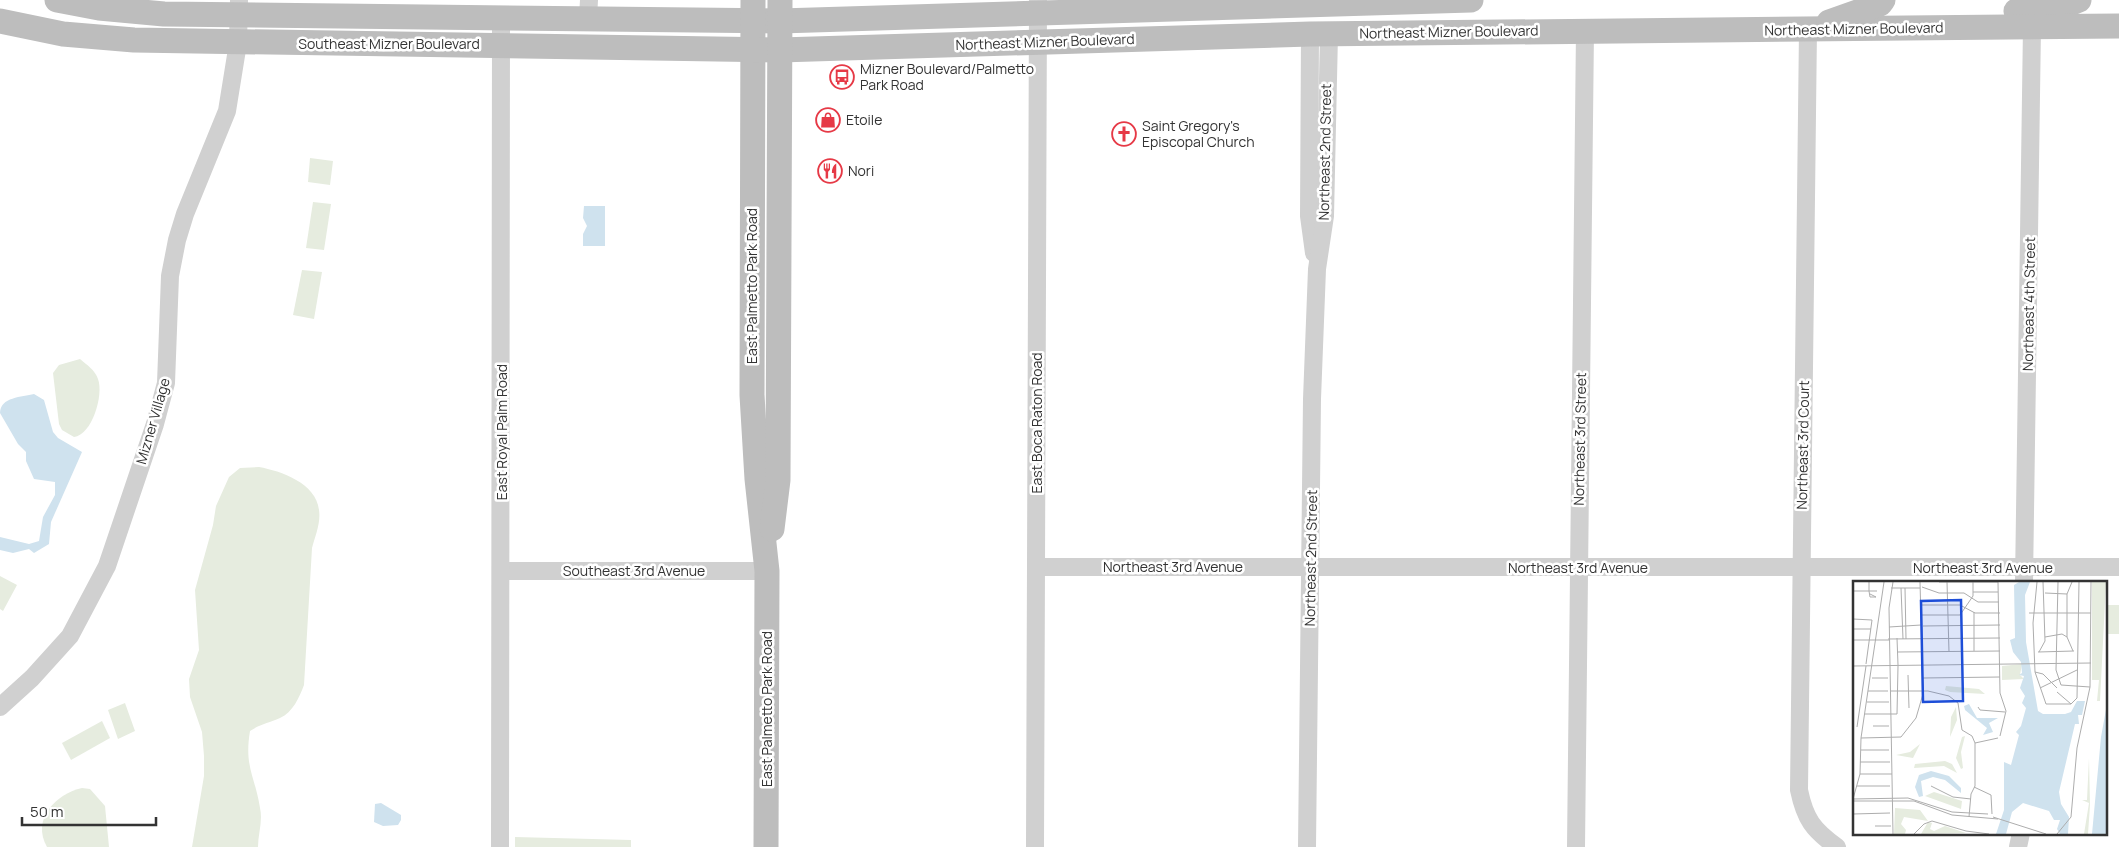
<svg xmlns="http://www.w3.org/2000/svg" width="2119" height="847" font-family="Manrope,sans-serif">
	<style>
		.green { fill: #e6ecdf }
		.water { fill: #cfe2ee }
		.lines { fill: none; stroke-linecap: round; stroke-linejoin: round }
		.minor { stroke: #d0d0d0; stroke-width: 18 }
		.secondary { stroke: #bdbdbd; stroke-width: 25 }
		.labels { text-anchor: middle; stroke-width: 5; stroke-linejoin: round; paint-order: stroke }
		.street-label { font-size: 14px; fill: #333; stroke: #fff }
		.poi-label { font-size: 14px; fill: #333; stroke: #fff; text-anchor: start }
		.inset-road { fill: none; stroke: #adadad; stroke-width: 1 }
		.view { fill: #1d4ed8; fill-opacity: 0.15; stroke: #1d4ed8; stroke-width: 2.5 }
		.inset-edge { fill: none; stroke: #333; stroke-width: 2.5 }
	</style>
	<rect width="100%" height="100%" fill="#fff"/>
	<g class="green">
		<polygon points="310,158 333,161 330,185 308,182"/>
		<polygon points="313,202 331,204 324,250 306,248"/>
		<polygon points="302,270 322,272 314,319 293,315"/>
		<path d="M80,359C87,365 95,370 98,379C104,395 92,435 74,437L62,430L59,424L53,373L59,365Z"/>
		<path d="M259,467C281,471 316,483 319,510C321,523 315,536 312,548L304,685C299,698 293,712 280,718C269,723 260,724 250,731C244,767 255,776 260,808C263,821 258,834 258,847H192L204,776V756L202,732L190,697L189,679L199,650L195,590L213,525L216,506L229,477L240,468Z"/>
		<polygon points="0,576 17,585 3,611 0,609"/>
		<rect x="2105" y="605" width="14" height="29"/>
		<polygon points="125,703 135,731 118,739 108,710"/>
		<polygon points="102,721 110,738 71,760 62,743"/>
		<path d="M82,788L90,789L105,806L109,847H47C31,819 56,794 82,788Z"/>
		<polygon points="515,837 631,840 631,847 515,847"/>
	</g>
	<g class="water">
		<polygon points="584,206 605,206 605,246 583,246 583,234 587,226 583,218"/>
		<path d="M34,394L44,400L53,432L58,438L82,452L51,522L49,544L34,553L29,549L13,553L0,550V537L29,544L39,541L43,517L55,495V482L34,479L26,461V452L18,444L0,413C0,397 22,397 34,394Z"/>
		<polygon points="381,803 401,815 401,820 398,825 383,826 374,822 375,804"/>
	</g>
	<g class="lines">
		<g class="minor">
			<polyline points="588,18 589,0"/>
			<path d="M1808,29L1799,790C1805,819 1813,830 1837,847"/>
			<polyline points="1310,34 1309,216 1314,253"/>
			<polyline points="1036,567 2119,567"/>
			<polyline points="502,571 767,571"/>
			<polyline points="2024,582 2032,26"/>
			<polyline points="0,707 32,678 70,636 107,566 155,424 166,383 170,276 177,240 185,214 227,111 238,43 239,0"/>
			<polyline points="500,847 501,17"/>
			<polyline points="1035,847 1038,0"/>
			<polyline points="1307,847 1312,399 1317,269 1325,216 1329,34"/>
			<polyline points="1576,847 1585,30"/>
			<polyline points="2018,847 2021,833"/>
		</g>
		<g class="secondary">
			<polyline points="57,0 99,8 164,14 780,21 1471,0"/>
			<polyline points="753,0 752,395 757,479 767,571 766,847"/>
			<polyline points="2016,11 2060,8 2079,0"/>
			<polyline points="0,21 63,34 134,40 780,50 1310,34 2119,26"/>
			<polyline points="1829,22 1880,4 1883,0"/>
			<polyline points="772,529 778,480 780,0"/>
		</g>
	</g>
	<defs>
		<g id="bus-ring" transform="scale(1.25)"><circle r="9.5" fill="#fff" stroke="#e63946" stroke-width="1.5"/><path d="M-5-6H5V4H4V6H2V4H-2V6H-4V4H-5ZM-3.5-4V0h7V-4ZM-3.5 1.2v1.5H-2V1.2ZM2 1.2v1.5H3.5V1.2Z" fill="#e63946"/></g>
		<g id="shop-ring" transform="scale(1.25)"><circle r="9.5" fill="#fff" stroke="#e63946" stroke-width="1.5"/><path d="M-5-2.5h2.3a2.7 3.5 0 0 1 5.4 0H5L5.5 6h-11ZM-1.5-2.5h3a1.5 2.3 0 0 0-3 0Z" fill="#e63946"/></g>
		<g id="church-ring" transform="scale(1.25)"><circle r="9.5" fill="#fff" stroke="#e63946" stroke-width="1.5"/><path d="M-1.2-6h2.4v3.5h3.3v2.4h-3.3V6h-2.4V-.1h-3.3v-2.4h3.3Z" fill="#e63946"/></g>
		<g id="restaurant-ring" transform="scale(1.25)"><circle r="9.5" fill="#fff" stroke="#e63946" stroke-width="1.5"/><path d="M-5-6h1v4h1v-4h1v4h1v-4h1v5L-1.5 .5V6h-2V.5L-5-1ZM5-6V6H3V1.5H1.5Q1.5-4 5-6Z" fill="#e63946"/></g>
	</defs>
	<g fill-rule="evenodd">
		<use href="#bus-ring" x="842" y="77"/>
		<use href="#shop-ring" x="828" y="120"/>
		<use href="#church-ring" x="1124" y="134"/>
		<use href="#restaurant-ring" x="830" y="171"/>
	</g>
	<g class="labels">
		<g class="street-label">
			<text transform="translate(1854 29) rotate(-1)" y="5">Northeast Mizner Boulevard</text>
			<text transform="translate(1449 32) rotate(-1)" y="5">Northeast Mizner Boulevard</text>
			<text transform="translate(1045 42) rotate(-2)" y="5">Northeast Mizner Boulevard</text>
			<text x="389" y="49">Southeast Mizner Boulevard</text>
			<text transform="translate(1325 152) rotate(-89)" y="5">Northeast 2nd Street</text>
			<text transform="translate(752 286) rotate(-90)" y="5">East Palmetto Park Road</text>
			<text transform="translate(2029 304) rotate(-89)" y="5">Northeast 4th Street</text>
			<text transform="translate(153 421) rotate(-74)" y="5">Mizner Village</text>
			<text transform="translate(1037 423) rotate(-90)" y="5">East Boca Raton Road</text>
			<text transform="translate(502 432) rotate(-90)" y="5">East Royal Palm Road</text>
			<text transform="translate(1580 439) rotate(-89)" y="5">Northeast 3rd Street</text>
			<text transform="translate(1803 445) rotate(-89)" y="5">Northeast 3rd Court</text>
			<text transform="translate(1311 558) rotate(-89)" y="5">Northeast 2nd Street</text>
			<text x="1173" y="572">Northeast 3rd Avenue</text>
			<text x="1578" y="573">Northeast 3rd Avenue</text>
			<text x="1983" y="573">Northeast 3rd Avenue</text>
			<text x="634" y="576">Southeast 3rd Avenue</text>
			<text transform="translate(767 709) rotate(-90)" y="5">East Palmetto Park Road</text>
		</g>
		<g class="poi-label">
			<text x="860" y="74">Mizner Boulevard/Palmetto<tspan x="860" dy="16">Park Road</tspan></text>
			<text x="846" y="125">Etoile</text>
			<text x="1142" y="131">Saint Gregory's<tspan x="1142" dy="16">Episcopal Church</tspan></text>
			<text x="848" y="176">Nori</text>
		</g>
	</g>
	<g transform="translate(1853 581)">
		<rect width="254" height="254" fill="#fff"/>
		<path d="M239,1H253L247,120H244L246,99H239ZM169,83L167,94L171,98L149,99V85ZM93,105L126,108L132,113L97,111L92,109ZM103,126L104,139L97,156L98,136ZM112,155L108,171L110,187L108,188L103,177L109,156ZM67,163L60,177L43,174L57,171ZM236,177L237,224L235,253H231L236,222L229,219H234ZM92,180L99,183L104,192L91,185L61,187L62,183ZM81,211L109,220L108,228L72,215ZM42,227L67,229L75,240L51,236L48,243L53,249L52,253H41ZM75,241L79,242L77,248L81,250L92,245L113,252L68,253Z" fill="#e6ecdf"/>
		<path d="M166,1H177L172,14L173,61L185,130L190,133H212L218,131L224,120H232L229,134H225L226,143H222L206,211L208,223L216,236L215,253H207L204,248L207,239H201L196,230L170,222L159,231L153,253H143L151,229V181L158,184L166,154L163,151L168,145L173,127L169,122L172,115L167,107L171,95L166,94L169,92L168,81L160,71L157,59L162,57L161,4ZM116,123L124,137H145L136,142L140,151L130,154L134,147L112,129L111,125ZM254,123V253H239L248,156ZM78,190L96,195L108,207V212L92,199L80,196L68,200L70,215L66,216L62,206L66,194Z" fill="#cfe2ee"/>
		<path class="inset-road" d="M16,1V10L17,16H23L17,13M40,1L36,27L40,253M86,1H145M94,1L96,71M145,1L147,112L153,130L147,155M184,1L180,42L182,91L193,123H218M205,1L203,89L208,104M219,1L214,13V56L220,70M69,6L86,12H111L125,21H146M38,7H67M48,7L50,58M52,7L53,58M0,10H24M120,11H145M192,12L214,13M69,24H107L122,32H147M121,31V70M176,32H238M69,34H107L120,15V1M0,38L19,39L13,83M70,45L147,44M36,46L68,44M0,48H18M192,56L209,53L214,56M44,57L45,84M35,58L147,57M0,59H37M44,71L147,70M185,71L221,70M186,71L192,60L190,1M0,85L238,82M182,91L190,93L204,107M55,94L56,127M19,97H35M70,97L147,96M208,104L237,106M187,107L224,89M15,110H35M37,110H75L96,115L105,122L109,149L119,155L122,162V205L118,213L116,236M204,111L218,123M14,121H36M218,123L224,117L226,1M125,126L127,129L152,131M12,133H44L45,85M20,145H36M4,146L13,85M8,157L48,156L63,137L70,113L67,1M122,162L145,157M8,169H36M7,181H37M7,193H39M4,205H37M78,205L100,216L118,218M121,206L138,214L139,233M0,218L55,217L99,231L135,233M0,218L7,193L8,157L31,1M0,220H61L99,234L145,238M0,233L37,232M140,236L193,253M22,245H38M61,253L71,243L79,240L113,250L136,253M204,253L218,236L224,167L237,106L238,1"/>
		<path class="view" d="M108,19L110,120L70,121L68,20Z"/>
		<rect width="254" height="254" class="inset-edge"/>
	</g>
	<path d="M22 817v8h134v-8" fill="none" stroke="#333333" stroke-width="2.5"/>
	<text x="30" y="817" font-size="15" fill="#333333" stroke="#ffffff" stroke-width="4" paint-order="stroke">50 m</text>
</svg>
